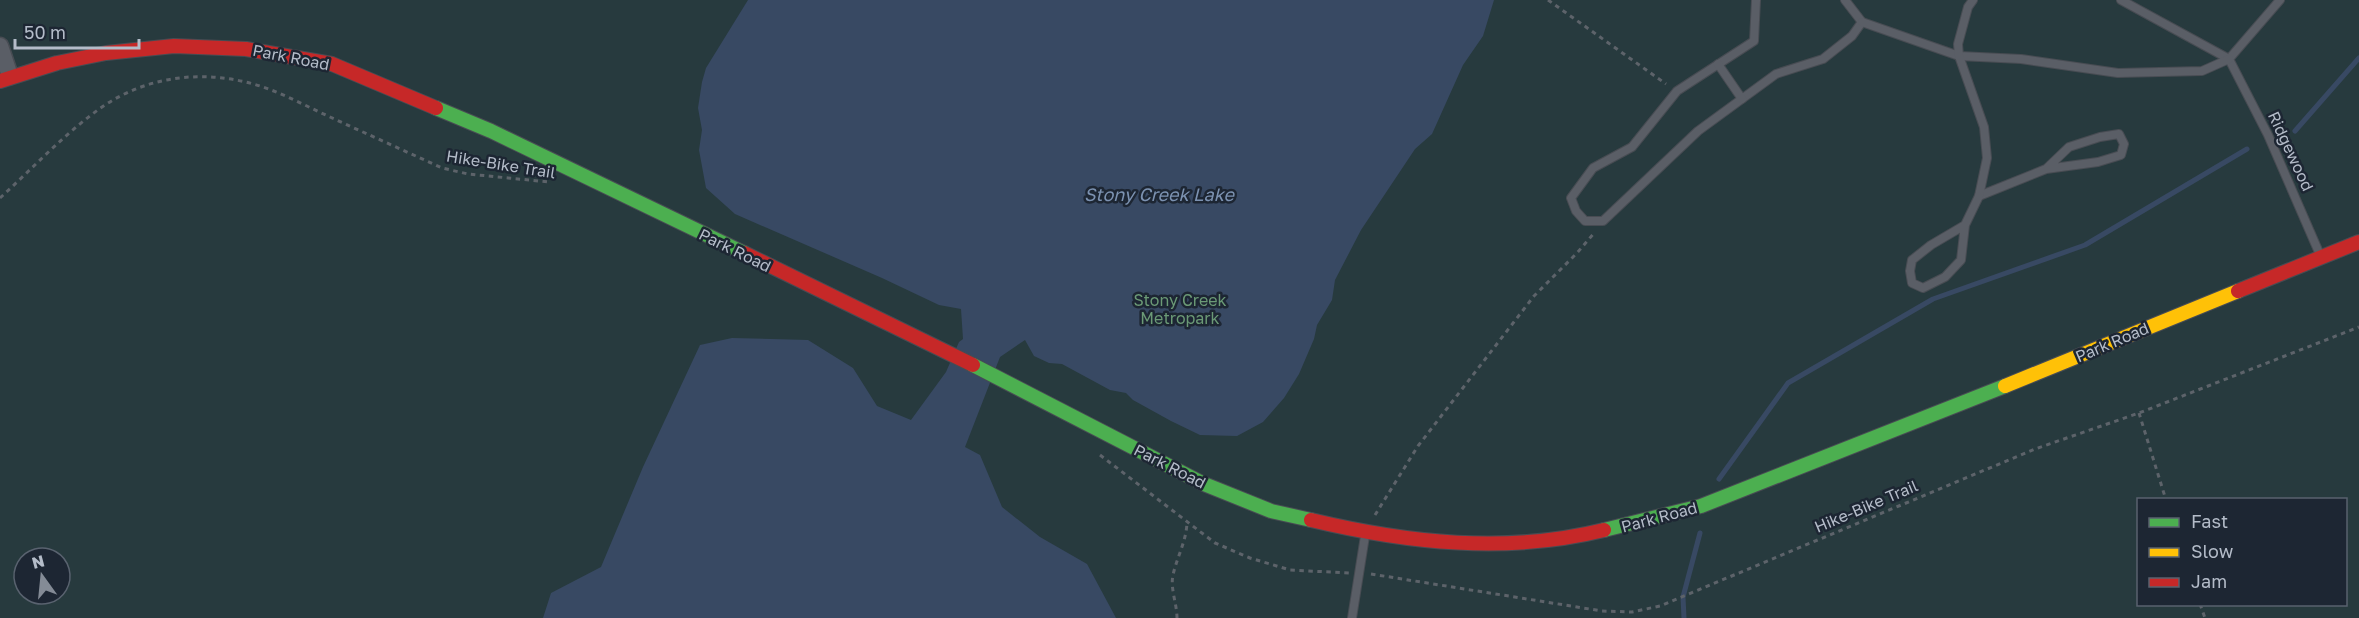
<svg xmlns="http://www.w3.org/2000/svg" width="2359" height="618" font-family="'Golos Text',sans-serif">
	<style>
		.green { fill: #273a3e; fill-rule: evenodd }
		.water { fill: #384963 }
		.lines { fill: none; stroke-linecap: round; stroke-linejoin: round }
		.stream { stroke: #384963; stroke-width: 5 }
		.lane-casing { stroke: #484c53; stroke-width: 10 }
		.street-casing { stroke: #484c53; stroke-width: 19 }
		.fast-casing { stroke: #484c53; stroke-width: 16 }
		.slow-casing { stroke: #484c53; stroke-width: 16 }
		.jam-casing { stroke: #484c53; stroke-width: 16 }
		.path { stroke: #5d636a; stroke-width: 3; stroke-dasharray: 4.5 4.5; stroke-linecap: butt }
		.lane { stroke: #5a5e66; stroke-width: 8 }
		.street { stroke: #5a5e66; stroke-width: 16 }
		.fast { stroke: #4caf50; stroke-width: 14 }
		.slow { stroke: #ffc107; stroke-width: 14 }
		.jam { stroke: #c62828; stroke-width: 14 }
		.labels { text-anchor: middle; stroke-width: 5; stroke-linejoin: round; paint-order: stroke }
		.street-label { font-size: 16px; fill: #b4bcc9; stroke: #1d2633 }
		.park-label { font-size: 16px; fill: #6b9a76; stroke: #1d2633 }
		.water-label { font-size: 18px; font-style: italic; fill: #7c92b1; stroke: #1d2633 }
	</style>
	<rect width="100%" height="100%" fill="#2a3038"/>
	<path class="green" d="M0,0H2359V618H0ZM2138,500H2346V604H2138ZM24,558H60V594H24Z"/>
	<polygon class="water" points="748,0 1494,0 1483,36 1463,65 1432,134 1415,149 1361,230 1335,280 1332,300 1317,325 1314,339 1299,374 1284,398 1263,422 1237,436 1200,435 1171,421 1133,400 1126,393 1110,390 1062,364 1049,363 1034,356 1025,340 1000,357 965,447 980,455 1002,507 1040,537 1087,564 1116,618 543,618 551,593 601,567 643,467 700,345 732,338 808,340 853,368 877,406 911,420 946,372 959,342 963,339 961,309 939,305 882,278 735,214 706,188 699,150 702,130 698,108 702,82 706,68"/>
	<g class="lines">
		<g class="stream">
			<polyline points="2295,131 2359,58"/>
			<polyline points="1719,479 1788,383 1933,299 2085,245 2247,149"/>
			<polyline points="1684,618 1683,597 1700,533"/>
		</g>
		<g class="lane-casing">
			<g id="lane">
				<polyline points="1756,0 1754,41 1677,91 1632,147 1593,168 1571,198 1576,211 1585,221 1603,221 1698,131 1776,74 1823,59 1852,36 1862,22 1845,0"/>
				<polyline points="2121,0 2229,59"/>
				<polyline points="2280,0 2229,59 2268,135 2321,257"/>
				<polyline points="1862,22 1959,56 2021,59 2118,73 2202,71 2229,59"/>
				<polyline points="1718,64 1742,99"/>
				<polyline points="1979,196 2046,169 2098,162 2121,155 2124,144 2119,134 2100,137 2069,147 2046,169"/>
				<polyline points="1965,225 1931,245 1912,260 1910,271 1912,283 1923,288 1945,277 1961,260 1965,225 1979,196 1987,158 1984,127 1959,56 1958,44 1968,7 1973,0"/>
				<polyline points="1352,618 1365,536"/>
			</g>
		</g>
		<g class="street-casing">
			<polyline id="street" points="0,46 10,76"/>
		</g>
		<g class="fast-casing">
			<g id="fast">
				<polyline points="436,108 491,131 744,253"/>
				<polyline points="973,365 1204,484 1271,511 1311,520"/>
				<polyline points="1604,530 1701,506 2005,386"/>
			</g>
		</g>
		<g class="slow-casing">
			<polyline id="slow" points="2005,386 2238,291"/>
		</g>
		<g class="jam-casing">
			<g id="jam">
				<polyline points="0,81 57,63 106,53 174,46 246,49 332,64 436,108"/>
				<polyline points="744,253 973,365"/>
				<polyline points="2238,291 2359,242"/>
				<path d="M1311,520C1407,543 1507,554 1604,530"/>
			</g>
		</g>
		<g class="path">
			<polyline points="1548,0 1666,84"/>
			<path d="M0,198C33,168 65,133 102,107C150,74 209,69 263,87C286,95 308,107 330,117C367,134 405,151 442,168L468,174L549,182"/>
			<polyline points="2139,413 2166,500"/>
			<polyline points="1100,455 1215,543 1250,558 1290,570 1349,573"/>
			<polyline points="1375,515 1418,446 1534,296 1577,253 1595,232"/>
			<polyline points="1371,574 1602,611 1632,612 1660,606 2035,449 2139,413 2359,327"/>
			<polyline points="2200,604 2205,618"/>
			<path d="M1177,618C1177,604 1170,588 1173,575C1177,557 1186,542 1187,523"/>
		</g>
		<use href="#lane" class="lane"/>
		<use href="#street" class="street"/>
		<use href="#fast" class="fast"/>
		<use href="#slow" class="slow"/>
		<use href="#jam" class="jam"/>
	</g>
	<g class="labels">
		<g class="street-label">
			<text transform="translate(291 57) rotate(11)" y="6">Park Road</text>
			<text transform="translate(2291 151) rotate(65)" y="6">Ridgewood</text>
			<text transform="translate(501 164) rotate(9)" y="6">Hike-Bike Trail</text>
			<text transform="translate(735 250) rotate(26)" y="6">Park Road</text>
			<text transform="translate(2112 342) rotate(-23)" y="6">Park Road</text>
			<text transform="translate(1170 466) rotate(27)" y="6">Park Road</text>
			<text transform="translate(1866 506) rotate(-23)" y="6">Hike-Bike Trail</text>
			<text transform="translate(1659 517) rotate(-15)" y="6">Park Road</text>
		</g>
		<g class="park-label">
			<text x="1180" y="306">Stony Creek<tspan x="1180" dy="18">Metropark</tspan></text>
		</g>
		<g class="water-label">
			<text x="1159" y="201">Stony Creek Lake</text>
		</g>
	</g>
	<rect x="2137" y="498" width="210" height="108" fill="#1d2633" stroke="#59626f" stroke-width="1.5"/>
	<rect x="2149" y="518" width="30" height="9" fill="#4caf50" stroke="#59626f" stroke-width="1.5"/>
	<text x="2191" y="528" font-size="18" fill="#b4bcc9">Fast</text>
	<rect x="2149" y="548" width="30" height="9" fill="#ffc107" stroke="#59626f" stroke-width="1.5"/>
	<text x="2191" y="558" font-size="18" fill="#b4bcc9">Slow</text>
	<rect x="2149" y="578" width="30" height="9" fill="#c62828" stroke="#59626f" stroke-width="1.5"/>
	<text x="2191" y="588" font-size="18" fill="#b4bcc9">Jam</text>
	<g transform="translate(42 576) rotate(345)"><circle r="28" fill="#1d2633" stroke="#59626f" stroke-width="1.5"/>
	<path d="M0-4.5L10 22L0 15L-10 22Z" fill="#848b96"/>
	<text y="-9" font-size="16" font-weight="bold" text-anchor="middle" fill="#b4bcc9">N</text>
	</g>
	<path d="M15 39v9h124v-9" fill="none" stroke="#b4bcc9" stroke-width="3"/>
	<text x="24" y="39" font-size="18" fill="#b4bcc9" stroke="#1d2633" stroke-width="4.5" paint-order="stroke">50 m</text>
</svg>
